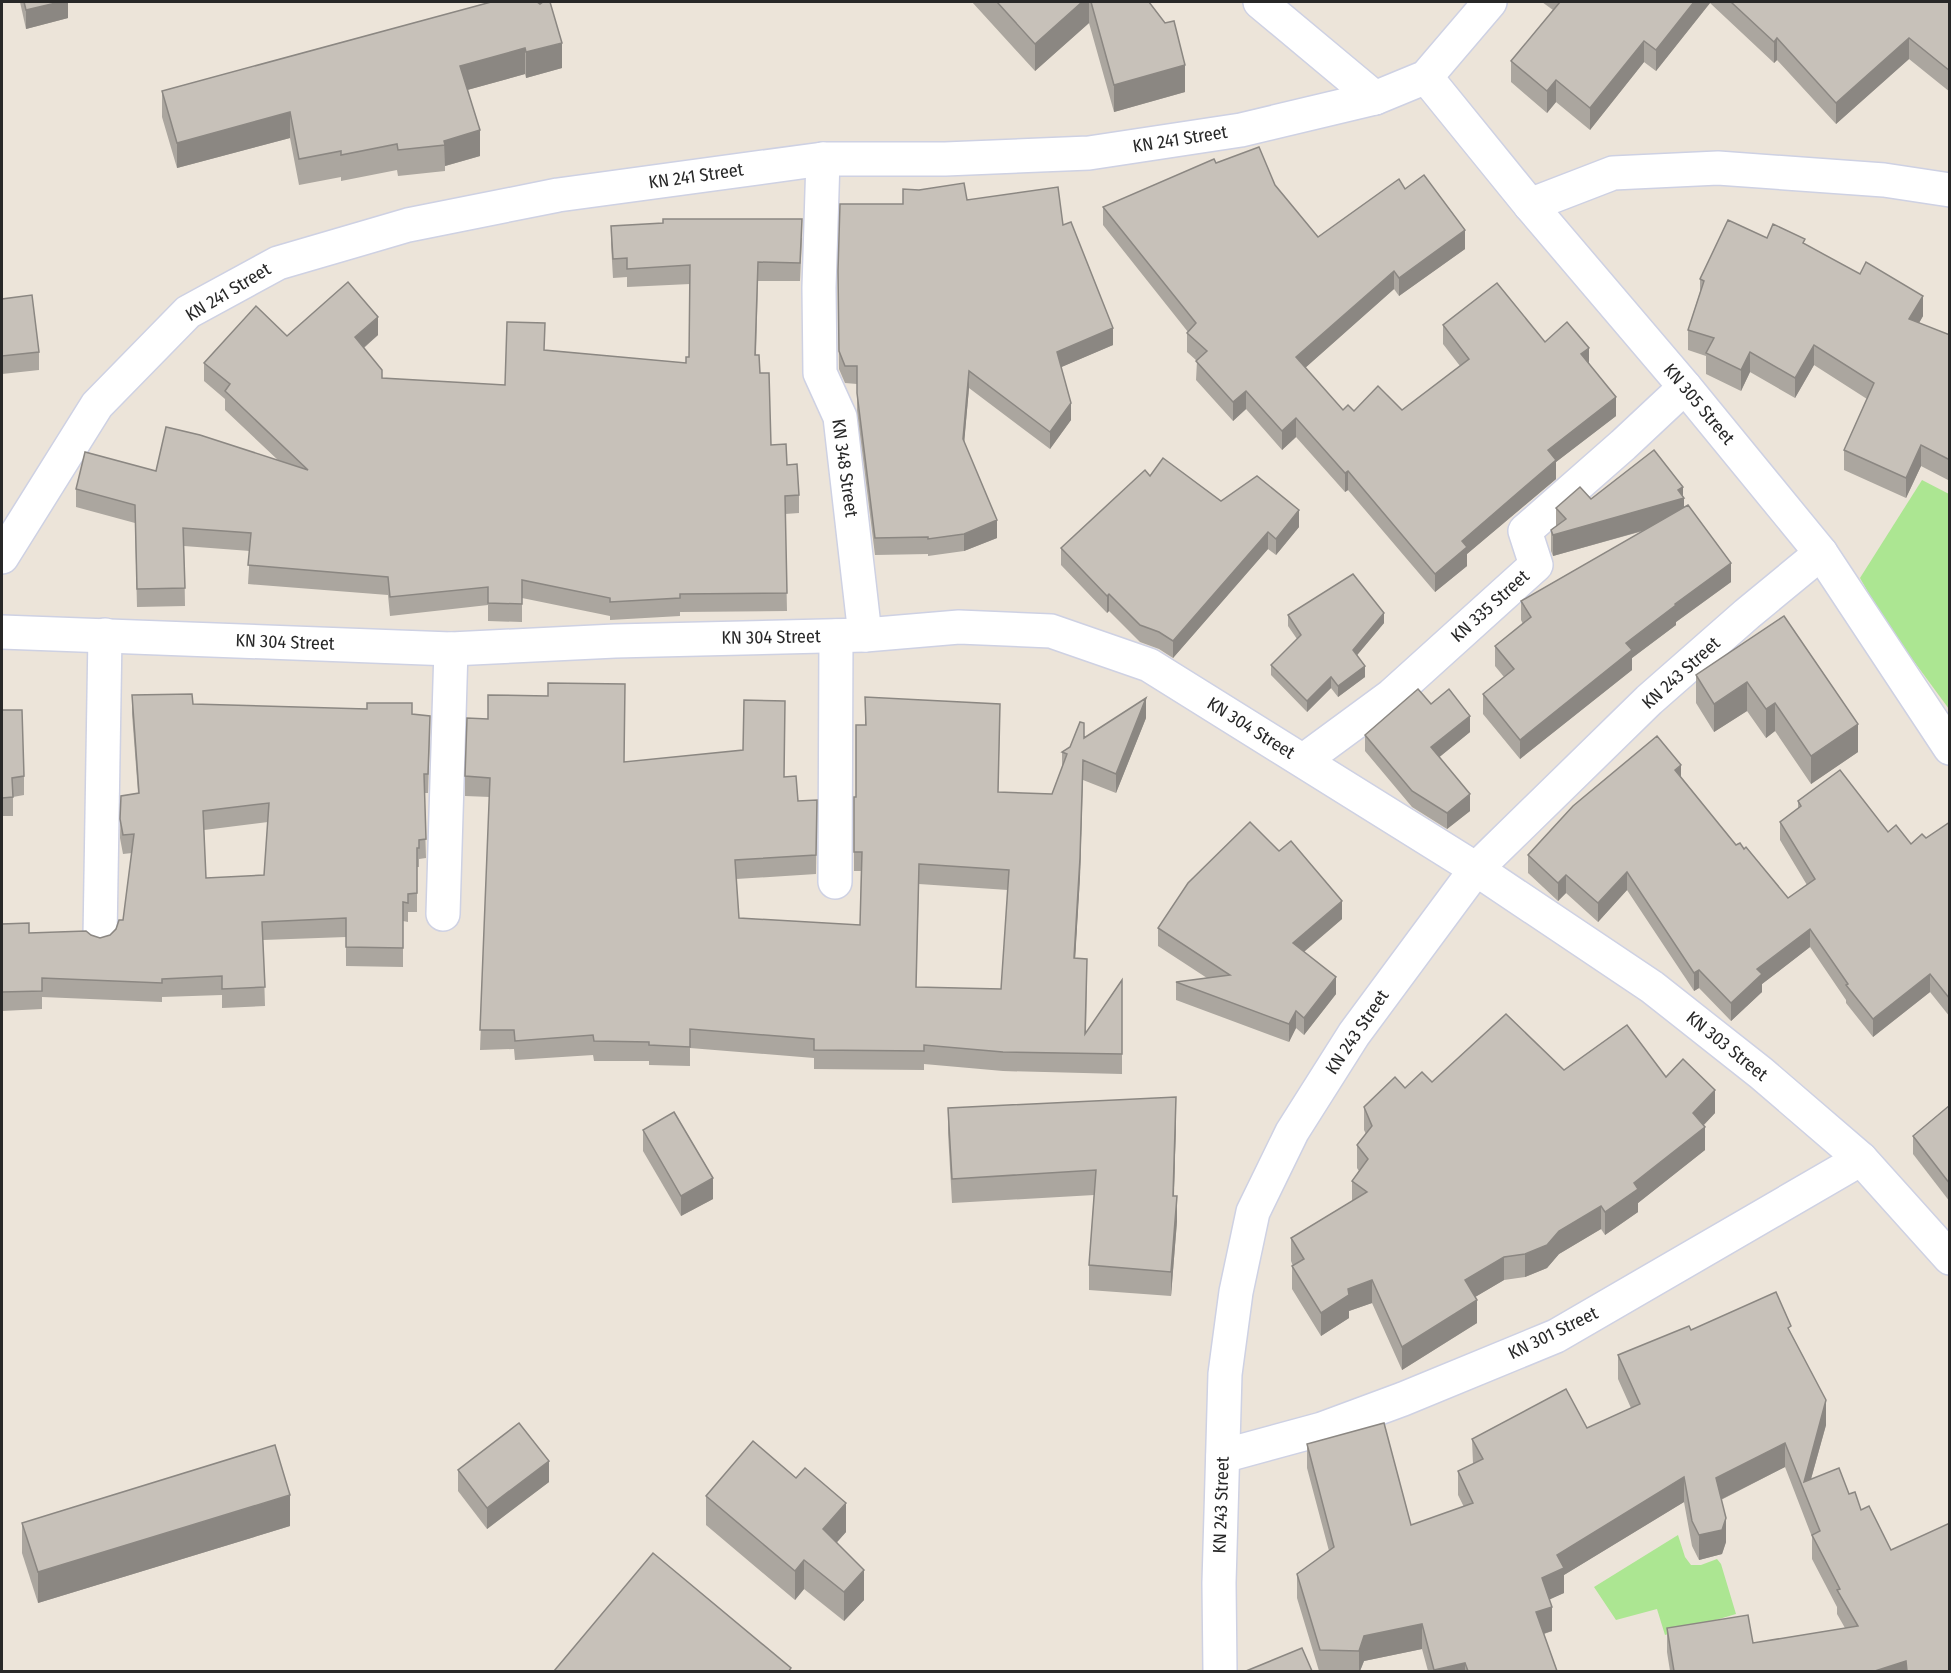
<svg xmlns="http://www.w3.org/2000/svg" width="1951" height="1673" font-family="'Fira Sans Condensed',sans-serif">
	<style>
		.green { fill: #ace692 }
		.lines { fill: none; stroke-linecap: round; stroke-linejoin: round }
		.street-casing { stroke: #ced1e3; stroke-width: 36 }
		.street { stroke: #fff; stroke-width: 33 }
		.wall { fill: #aba69f; fill-rule: evenodd }
		.shaded-wall { fill: #8b8782 }
		.building { fill: #c7c1b9; stroke: #8b8782; stroke-width: 1.5; fill-rule: evenodd }
		.labels { text-anchor: middle; stroke-width: 5; stroke-linejoin: round; paint-order: stroke }
		.street-label { font-size: 18px; fill: #282828; stroke: #fff }
	</style>
	<rect width="100%" height="100%" fill="#ece4d9"/>
	<g class="green">
		<polygon points="1922,480 1949,494 1949,709 1885,622 1860,578"/>
		<polygon points="1678,1535 1685,1557 1691,1565 1701,1565 1717,1559 1721,1564 1736,1614 1665,1635 1657,1609 1616,1620 1594,1587"/>
	</g>
	<g class="lines">
		<g class="street-casing">
			<g id="street">
				<polyline points="1260,2 1375,98"/>
				<polyline points="1426,77 1530,205 1685,387 1821,553 1950,748"/>
				<polyline points="823,159 819,288 820,373 840,417 865,635"/>
				<polyline points="1530,205 1613,173 1718,168 1884,180 1950,190"/>
				<polyline points="2,557 97,405 188,312 278,263 408,225 558,195 823,159 945,159 1089,153 1241,130 1375,98 1426,77 1490,2"/>
				<polyline points="2,632 451,649 615,641 865,635 959,627 1051,631 1149,665 1476,869 1652,987 1761,1073 1861,1159 1950,1258"/>
				<polyline points="1304,760 1391,696 1536,565 1525,531 1623,445 1685,387"/>
				<polyline points="835,882 836,636"/>
				<polyline points="443,914 451,649"/>
				<polyline points="100,938 105,635"/>
				<polyline points="1223,1456 1322,1429 1403,1399 1556,1336 1861,1159"/>
				<polyline points="1220,1672 1219,1583 1225,1374 1236,1292 1253,1212 1292,1132 1354,1034 1476,869 1649,700 1747,614 1821,553"/>
			</g>
		</g>
		<use href="#street" class="street"/>
	</g>
	<g class="wall">
		<polygon points="20,2 68,2 68,18 26,29"/>
		<polygon points="491,2 562,68 526,78 525,74 467,90 480,156 445,166 445,171 398,176 397,170 341,181 341,177 299,185 290,138 177,168 162,117 162,91"/>
		<polygon points="972,2 1149,2 1185,92 1114,112 1089,23 1035,71"/>
		<polygon points="1542,2 1950,2 1950,92 1909,59 1836,124 1777,60 1774,63 1710,3 1656,71 1644,62 1590,130 1556,102 1547,113 1511,82 1511,61 1553,10"/>
		<polygon points="1216,163 1275,185 1318,237 1405,189 1465,249 1399,296 1394,289 1305,368 1343,410 1354,411 1402,410 1460,366 1443,344 1443,325 1545,342 1589,363 1616,416 1556,462 1556,479 1467,554 1467,566 1435,592 1348,490 1345,492 1296,437 1282,450 1246,409 1233,421 1196,380 1197,361 1187,352 1187,333 1188,332 1103,225 1103,207"/>
		<polygon points="967,200 1063,225 1113,345 1061,367 1071,420 1050,449 969,388 964,442 997,538 964,551 928,556 928,554 875,555 857,410 857,384 845,383 839,369 838,271 903,204"/>
		<polygon points="611,226 802,238 800,281 758,281 756,355 760,373 771,445 787,465 799,495 799,513 785,514 787,611 680,612 680,616 610,620 610,616 522,598 522,622 488,621 488,605 390,616 388,595 248,584 250,551 184,546 185,606 137,607 135,523 76,507 76,489 156,471 279,461 225,410 225,399 204,381 204,363 287,336 378,335 364,348 382,378 505,385 545,350 686,363 689,357 690,284 627,287 627,277 613,278 611,244"/>
		<polygon points="1767,238 1805,244 1923,316 1919,323 1950,335 1950,478 1948,480 1921,466 1906,498 1844,470 1844,450 1867,399 1814,365 1795,398 1750,372 1741,391 1706,374 1706,356 1688,350 1688,330 1700,292 1700,279"/>
		<polygon points="2,299 39,352 39,370 2,374"/>
		<polygon points="1150,476 1221,501 1299,527 1276,555 1268,549 1173,658 1159,649 1140,642 1109,611 1107,613 1061,565 1061,548"/>
		<polygon points="1683,496 1684,507 1731,582 1676,622 1676,625 1632,658 1632,670 1520,759 1483,714 1483,694 1504,677 1495,666 1495,646 1523,624 1521,620 1521,601 1643,531 1553,556 1551,551 1551,530 1556,526 1556,508 1591,499"/>
		<polygon points="1288,615 1384,623 1357,655 1365,677 1338,697 1331,688 1307,712 1271,675 1271,665 1297,639 1288,626"/>
		<polygon points="1784,616 1858,752 1811,784 1775,731 1766,738 1747,711 1714,732 1696,703 1696,675"/>
		<path d="M132,695L193,704L412,714L430,734L428,793H424L426,858L419,859V867H417V912H408V922L403,921V967L346,966V937L263,940L265,1006L222,1008V995L162,997V1002L42,997V1009L2,1011V924L29,933L91,935L100,938L110,935L123,920L132,853L123,854L120,838L121,796L138,793L132,714ZM268,822L264,875L206,878L204,830Z"/>
		<path d="M548,696L624,762L784,777L798,801L817,800L816,874L736,879L739,918L860,925L861,871H854V797H856L865,725V697L1000,723L998,792L1052,794L1062,767V752L1084,738L1146,718L1116,793L1083,780L1080,877L1075,958L1087,978L1086,1033L1122,980V1074L1003,1071L924,1064V1070L814,1069V1058L690,1048V1066L649,1065V1061H594L593,1055L515,1060L514,1049L480,1050L490,797L465,796V776L488,719ZM919,884L1008,890L1001,989L916,987Z"/>
		<polygon points="1431,704 1470,732 1439,757 1470,811 1447,829 1412,807 1365,751 1365,735"/>
		<polygon points="2,710 24,776 24,795 13,797 13,816 2,816"/>
		<polygon points="1681,777 1736,845 1744,849 1788,898 1807,885 1780,840 1780,822 1798,808 1798,801 1888,832 1911,844 1926,838 1950,822 1950,1017 1930,992 1873,1037 1846,1003 1846,1000 1810,947 1762,984 1762,992 1731,1021 1699,988 1694,991 1627,890 1598,922 1566,893 1558,901 1528,873 1528,855"/>
		<polygon points="1342,919 1304,952 1336,994 1304,1035 1296,1028 1289,1042 1176,1000 1176,982 1207,978 1158,946 1158,928"/>
		<polygon points="1564,1070 1666,1077 1715,1113 1703,1126 1705,1150 1638,1203 1638,1212 1605,1235 1601,1229 1559,1254 1547,1268 1525,1277 1504,1280 1475,1297 1477,1323 1402,1370 1372,1303 1349,1311 1349,1318 1321,1336 1292,1289 1292,1266 1293,1266 1291,1261 1291,1238 1352,1201 1352,1181 1359,1171 1357,1168 1357,1145 1366,1134 1364,1130 1364,1107 1405,1088 1432,1082"/>
		<polygon points="1950,1105 1950,1202 1913,1154 1913,1136"/>
		<polygon points="948,1108 1176,1121 1174,1196 1177,1221 1171,1296 1089,1290 1089,1265 1094,1195 952,1203 948,1133"/>
		<polygon points="643,1130 713,1199 681,1216 643,1151"/>
		<polygon points="1691,1330 1791,1334 1826,1425 1811,1479 1849,1494 1861,1510 1950,1671 1670,1671 1667,1652 1667,1628 1753,1643 1845,1628 1837,1614 1837,1607 1812,1559 1812,1537 1785,1467 1721,1500 1726,1542 1722,1554 1699,1560 1692,1546 1684,1502 1564,1575 1564,1593 1549,1599 1552,1631 1544,1634 1557,1671 1428,1671 1422,1649 1364,1661 1360,1671 1319,1671 1297,1598 1297,1574 1329,1551 1307,1468 1307,1444 1411,1525 1464,1507 1458,1495 1458,1471 1473,1464 1472,1439 1587,1428 1631,1408 1618,1379 1618,1355"/>
		<polygon points="458,1470 549,1482 487,1529 458,1491"/>
		<polygon points="706,1496 846,1532 837,1542 864,1600 844,1621 804,1589 795,1600 706,1525"/>
		<polygon points="22,1523 290,1526 38,1603 22,1553"/>
	</g>
	<g class="shaded-wall">
		<polygon points="60,2 68,2 68,18 26,29 26,10"/>
		<polygon points="1082,2 1089,2 1089,23 1035,71 1035,44"/>
		<polygon points="1694,2 1710,2 1710,3 1656,71 1656,50"/>
		<polygon points="1777,38 1777,60 1774,63 1774,42"/>
		<polygon points="1909,38 1909,59 1836,124 1836,103"/>
		<polygon points="1644,41 1644,62 1590,130 1590,108"/>
		<polygon points="562,43 562,68 526,78 526,52"/>
		<polygon points="525,48 525,74 460,92 460,66"/>
		<polygon points="1185,65 1185,92 1114,112 1114,85"/>
		<polygon points="1556,80 1556,102 1547,113 1547,91"/>
		<polygon points="290,112 290,138 177,168 177,143"/>
		<polygon points="480,130 480,156 445,166 444,141"/>
		<polygon points="1465,230 1465,249 1399,296 1399,278"/>
		<polygon points="1394,271 1394,289 1296,376 1296,357"/>
		<polygon points="1923,296 1923,316 1909,340 1909,319"/>
		<polygon points="378,317 378,335 355,355 355,337"/>
		<polygon points="1113,328 1113,345 1057,369 1057,352"/>
		<polygon points="1814,345 1814,365 1795,398 1795,378"/>
		<polygon points="1589,348 1589,366 1581,354"/>
		<polygon points="1750,352 1750,372 1741,391 1741,370"/>
		<polygon points="969,371 969,388 963,456 963,439"/>
		<polygon points="1246,391 1246,409 1233,421 1233,402"/>
		<polygon points="1616,397 1616,416 1556,462 1556,479 1467,554 1467,566 1435,592 1435,574 1462,541 1548,450"/>
		<polygon points="1071,403 1071,420 1050,449 1050,432"/>
		<polygon points="1296,418 1296,437 1282,450 1282,431"/>
		<polygon points="1921,445 1921,466 1906,498 1906,478"/>
		<polygon points="1950,457 1950,478 1948,480 1948,459"/>
		<polygon points="1348,471 1348,490 1345,492 1345,473"/>
		<polygon points="1683,487 1683,499 1684,498 1684,519 1553,556 1553,535 1678,490"/>
		<polygon points="1299,510 1299,527 1276,555 1276,539"/>
		<polygon points="997,520 997,538 964,551 964,534"/>
		<polygon points="1268,532 1268,549 1173,658 1173,641"/>
		<polygon points="1731,563 1731,582 1676,622 1676,625 1632,658 1632,670 1520,759 1520,740 1626,643 1675,604"/>
		<polygon points="1109,594 1109,611 1107,613 1107,596"/>
		<polygon points="1384,613 1384,623 1353,660 1353,650"/>
		<polygon points="1365,666 1365,677 1338,697 1338,686"/>
		<polygon points="1331,677 1331,688 1307,712 1307,701"/>
		<polygon points="1747,682 1747,711 1714,732 1714,704"/>
		<polygon points="1146,698 1146,718 1116,793 1116,774"/>
		<polygon points="1775,703 1775,731 1766,738 1766,709"/>
		<polygon points="1470,716 1470,732 1431,764 1431,747"/>
		<polygon points="1858,724 1858,752 1811,784 1811,756"/>
		<polygon points="1083,760 1080,877 1074,978 1074,958"/>
		<polygon points="1681,765 1681,784 1675,770"/>
		<polygon points="1470,794 1470,811 1447,829 1447,813"/>
		<polygon points="1627,872 1627,890 1598,922 1598,903"/>
		<polygon points="1566,875 1566,893 1558,901 1558,883"/>
		<polygon points="1342,901 1342,919 1293,961 1293,943"/>
		<polygon points="1810,929 1810,947 1762,984 1762,992 1731,1021 1731,1003 1757,969"/>
		<polygon points="1699,970 1699,988 1694,991 1694,973"/>
		<polygon points="1930,974 1930,992 1873,1037 1873,1019"/>
		<polygon points="1336,977 1336,994 1304,1035 1304,1018"/>
		<polygon points="1296,1011 1296,1028 1289,1042 1289,1024"/>
		<polygon points="1715,1090 1715,1113 1693,1136 1693,1113"/>
		<polygon points="1176,1097 1176,1121 1173,1221 1173,1196"/>
		<polygon points="1705,1127 1705,1150 1638,1203 1638,1212 1605,1235 1605,1212 1634,1183"/>
		<polygon points="713,1178 713,1199 681,1216 681,1196"/>
		<polygon points="1177,1196 1177,1221 1171,1296 1171,1272"/>
		<polygon points="1601,1206 1601,1229 1559,1254 1547,1268 1525,1277 1525,1254 1559,1231"/>
		<polygon points="1504,1257 1504,1280 1465,1303 1465,1280"/>
		<polygon points="1372,1280 1372,1303 1349,1311 1349,1318 1321,1336 1321,1313 1348,1289"/>
		<polygon points="1477,1300 1477,1323 1402,1370 1402,1347"/>
		<polygon points="1826,1400 1826,1425 1806,1497 1804,1482"/>
		<polygon points="1785,1443 1785,1467 1716,1502 1716,1478"/>
		<polygon points="549,1461 549,1482 487,1529 487,1508"/>
		<polygon points="1684,1477 1684,1502 1564,1575 1564,1593 1542,1603 1542,1578 1557,1555"/>
		<polygon points="290,1495 290,1526 38,1603 38,1572"/>
		<polygon points="846,1503 846,1532 823,1558 823,1529"/>
		<polygon points="1726,1518 1726,1542 1722,1554 1699,1560 1699,1535"/>
		<polygon points="804,1560 804,1589 795,1600 795,1571"/>
		<polygon points="864,1570 864,1600 844,1621 844,1592"/>
		<polygon points="1552,1607 1552,1631 1536,1636 1536,1612"/>
		<polygon points="1422,1624 1422,1649 1364,1661 1360,1671 1359,1671 1359,1651 1364,1636"/>
		<polygon points="1906,1661 1906,1671 1875,1671"/>
		<polygon points="1465,1663 1465,1671 1434,1671 1434,1670"/>
	</g>
	<g class="building">
		<polygon points="24,2 60,2 26,10"/>
		<polygon points="491,2 537,2 540,4 543,2 550,2 562,43 526,52 525,48 460,66 480,130 444,141 445,145 398,150 397,144 341,155 341,151 299,159 290,112 177,143 162,91"/>
		<polygon points="997,2 1082,2 1035,44"/>
		<polygon points="1091,2 1149,2 1165,23 1174,21 1185,65 1114,85"/>
		<polygon points="1560,2 1694,2 1656,50 1644,41 1590,108 1556,80 1547,91 1511,61"/>
		<polygon points="1731,2 1950,2 1950,71 1909,38 1836,103 1777,38 1774,42"/>
		<polygon points="1259,147 1275,185 1318,237 1399,179 1405,189 1424,175 1465,230 1399,278 1394,271 1296,357 1343,410 1348,405 1354,411 1378,386 1402,410 1469,359 1443,325 1497,283 1545,342 1567,322 1589,348 1581,354 1616,397 1548,450 1556,460 1462,541 1467,547 1435,574 1348,471 1345,473 1296,418 1282,431 1246,391 1233,402 1196,361 1207,351 1187,333 1196,323 1103,207 1214,159 1216,163"/>
		<polygon points="964,183 967,200 1058,187 1063,225 1071,222 1113,328 1057,352 1071,403 1050,432 969,371 963,439 997,520 964,534 928,539 928,537 875,538 857,393 857,366 845,366 839,351 838,271 840,204 903,204 903,189 919,190"/>
		<polygon points="663,219 802,219 800,263 758,262 755,355 759,355 760,373 769,373 771,445 786,444 787,465 797,464 799,495 785,496 787,593 680,594 680,598 610,602 610,598 522,580 522,604 488,603 488,587 390,597 388,577 248,565 251,533 183,528 185,588 137,589 135,505 76,489 85,452 156,471 166,427 200,435 308,470 225,391 230,384 204,363 256,306 287,336 348,282 378,317 355,337 382,370 382,378 505,385 507,322 545,323 544,350 686,363 686,357 689,357 690,265 627,269 627,258 613,259 611,226 663,223"/>
		<polygon points="1728,220 1767,238 1773,224 1805,239 1803,243 1860,274 1866,262 1923,296 1909,319 1950,335 1950,457 1948,459 1921,445 1906,478 1844,450 1874,383 1814,345 1795,378 1750,352 1741,370 1706,353 1714,338 1688,330 1704,281 1700,279"/>
		<polygon points="32,295 39,352 2,356 2,299"/>
		<polygon points="1654,450 1683,487 1678,490 1684,498 1553,535 1551,530 1566,519 1556,508 1580,487 1591,499"/>
		<polygon points="1163,458 1221,501 1257,476 1299,510 1276,539 1268,532 1173,641 1159,632 1140,625 1109,594 1107,596 1061,548 1145,470 1150,476"/>
		<polygon points="1688,505 1731,563 1675,604 1676,605 1626,643 1632,650 1520,740 1483,694 1514,669 1495,646 1531,617 1521,601"/>
		<polygon points="1353,574 1384,613 1353,650 1365,666 1338,686 1331,677 1307,701 1271,665 1301,635 1288,615"/>
		<polygon points="1784,616 1858,724 1811,756 1775,703 1766,709 1747,682 1714,704 1696,675"/>
		<path d="M548,683L625,684L624,762L743,750L744,700L785,701L784,777L796,776L798,801L817,800L816,855L735,860L739,918L860,925L862,852H854V797H856V725H866L865,697L1000,704L998,792L1052,794L1067,754L1062,752L1070,747L1080,722L1084,723V738L1146,698L1116,774L1083,760L1080,858L1074,958L1087,959L1085,1034L1122,980V1054L1003,1052L924,1045V1051L814,1050V1039L690,1029V1047L649,1045V1042L594,1041L593,1035L515,1041L514,1030H480L490,778L465,776L467,718L488,719V695L548,696ZM919,864L1009,870L1001,989L916,987Z"/>
		<polygon points="1418,689 1431,704 1449,689 1470,716 1431,747 1470,794 1447,813 1412,791 1365,735"/>
		<path d="M192,694L193,704L367,709V703H412V714L430,716L428,774H424L426,839L419,840V848H417V893L408,894V903L403,902V948L346,947V918L262,922L265,987L222,989V976L162,979V983L42,978V991L2,992V924L29,923V933L86,931L91,935L100,938L110,935L116,929L119,920H123L134,834L123,835L120,819L121,796L139,793L132,695ZM269,803L264,875L206,878L203,811Z"/>
		<polygon points="2,710 22,710 24,776 12,778 13,797 2,798"/>
		<polygon points="1657,736 1681,765 1675,770 1736,845 1740,843 1744,849 1746,847 1788,898 1815,879 1780,822 1801,806 1798,801 1840,770 1888,832 1896,825 1911,844 1922,834 1926,838 1950,822 1950,999 1930,974 1873,1019 1846,985 1848,984 1810,929 1757,969 1762,974 1731,1003 1699,970 1694,973 1627,872 1598,903 1566,875 1558,883 1528,855 1573,806"/>
		<polygon points="1250,822 1279,851 1291,841 1342,901 1293,943 1336,977 1304,1018 1296,1011 1289,1024 1176,982 1230,975 1158,928 1188,883"/>
		<polygon points="1506,1014 1564,1070 1627,1025 1666,1077 1683,1059 1715,1090 1693,1113 1705,1127 1634,1183 1638,1189 1605,1212 1601,1206 1559,1231 1547,1245 1525,1254 1504,1257 1465,1280 1477,1300 1402,1347 1372,1280 1348,1289 1349,1295 1321,1313 1292,1266 1304,1259 1291,1238 1367,1192 1352,1181 1368,1159 1357,1145 1372,1126 1364,1107 1395,1077 1405,1088 1422,1072 1432,1082"/>
		<polygon points="1176,1097 1173,1196 1177,1196 1171,1272 1089,1265 1096,1170 952,1179 948,1108"/>
		<polygon points="1950,1105 1950,1184 1913,1136"/>
		<polygon points="674,1112 713,1178 681,1196 643,1130"/>
		<polygon points="1776,1292 1791,1326 1788,1328 1826,1400 1804,1482 1839,1468 1849,1494 1855,1492 1861,1510 1869,1506 1891,1550 1950,1523 1950,1671 1907,1671 1906,1661 1875,1671 1674,1671 1667,1628 1748,1615 1753,1643 1858,1626 1837,1590 1840,1589 1812,1535 1820,1531 1785,1443 1716,1478 1726,1518 1722,1530 1699,1535 1692,1521 1684,1477 1557,1555 1564,1568 1542,1578 1552,1607 1536,1612 1557,1671 1468,1671 1465,1663 1434,1670 1422,1624 1364,1636 1359,1651 1320,1650 1297,1574 1334,1547 1307,1444 1384,1423 1411,1525 1473,1503 1458,1471 1483,1459 1472,1439 1566,1389 1587,1428 1640,1404 1618,1355 1689,1326 1691,1330"/>
		<polygon points="519,1423 549,1461 487,1508 458,1470"/>
		<polygon points="753,1441 796,1478 805,1468 846,1503 823,1529 864,1570 844,1592 804,1560 795,1571 706,1496"/>
		<polygon points="275,1445 290,1495 38,1572 22,1523"/>
		<polygon points="653,1553 791,1668 789,1671 554,1671"/>
		<polygon points="1302,1648 1312,1671 1246,1671"/>
	</g>
	<g class="labels">
		<g class="street-label">
			<text transform="translate(1180 139) rotate(-9)" y="6">KN 241 Street</text>
			<text transform="translate(696 176) rotate(-8)" y="6">KN 241 Street</text>
			<text transform="translate(228 292) rotate(-31)" y="6">KN 241 Street</text>
			<text transform="translate(1699 404) rotate(50)" y="6">KN 305 Street</text>
			<text transform="translate(845 468) rotate(82)" y="6">KN 348 Street</text>
			<text transform="translate(1490 606) rotate(-42)" y="6">KN 335 Street</text>
			<text transform="translate(771 637) rotate(-1)" y="6">KN 304 Street</text>
			<text transform="translate(285 642) rotate(2)" y="6">KN 304 Street</text>
			<text transform="translate(1681 673) rotate(-42)" y="6">KN 243 Street</text>
			<text transform="translate(1251 728) rotate(32)" y="6">KN 304 Street</text>
			<text transform="translate(1357 1032) rotate(-56)" y="6">KN 243 Street</text>
			<text transform="translate(1727 1046) rotate(39)" y="6">KN 303 Street</text>
			<text transform="translate(1553 1333) rotate(-26)" y="6">KN 301 Street</text>
			<text transform="translate(1221 1505) rotate(-88)" y="6">KN 243 Street</text>
		</g>
	</g>
	<rect width="1951" height="1673" fill="none" stroke="#282828" stroke-width="6"/>
</svg>
